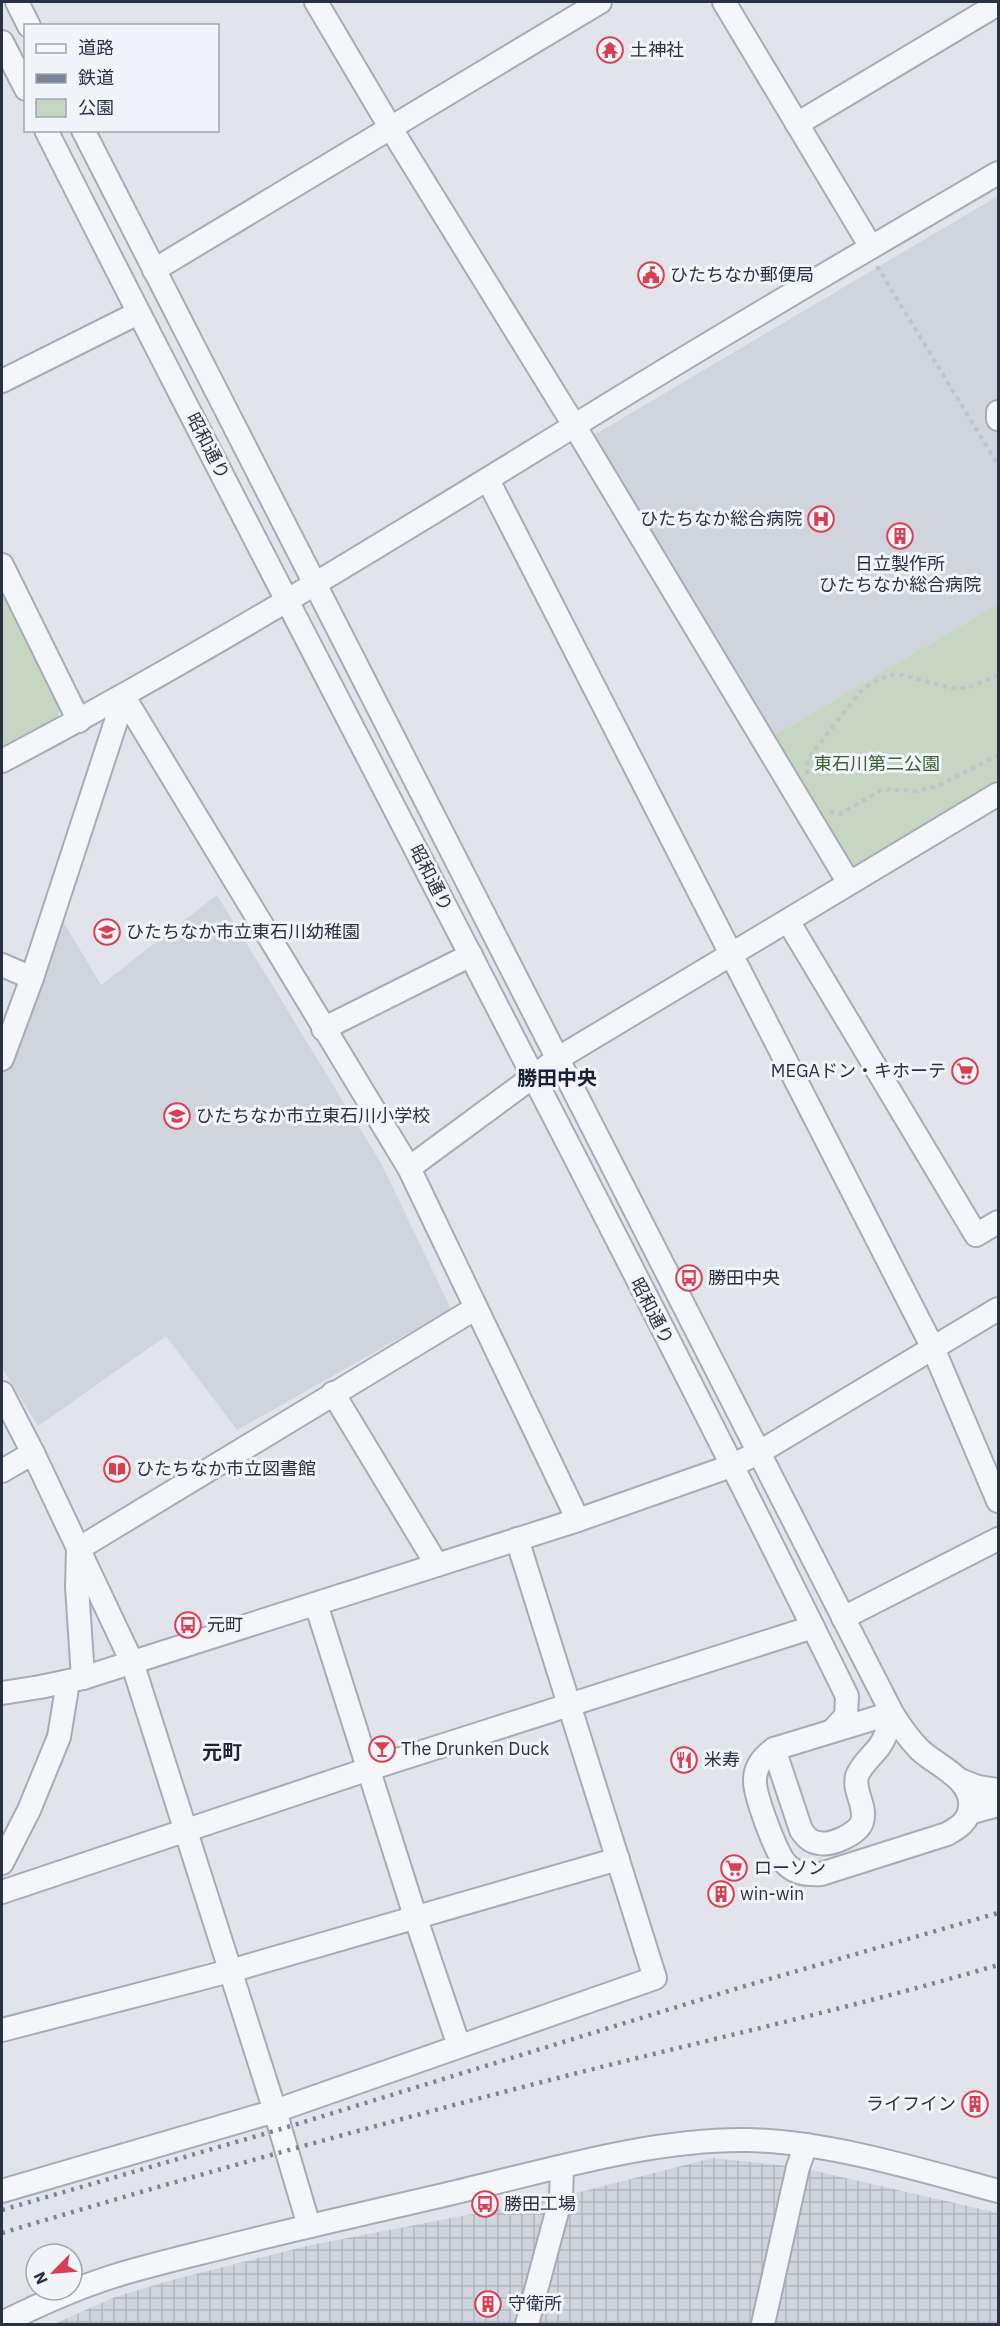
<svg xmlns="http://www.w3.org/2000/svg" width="1000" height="2326" font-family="'IBM Plex Sans','Noto Sans JP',sans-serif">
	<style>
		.built { fill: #cfd4dd }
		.industrial { fill: url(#industrial-grid) }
		.park { fill: #c6d6c2 }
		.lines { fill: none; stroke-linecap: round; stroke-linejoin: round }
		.minor-casing { stroke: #a6acb6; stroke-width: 26 }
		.path { stroke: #c0c3ca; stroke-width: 4; stroke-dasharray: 4.5 4.5; stroke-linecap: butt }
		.minor { stroke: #f5f6f9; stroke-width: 22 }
		.rail { stroke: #7a8496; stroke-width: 4.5; stroke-dasharray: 3 6; stroke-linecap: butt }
		.labels { text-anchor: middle; stroke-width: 6; stroke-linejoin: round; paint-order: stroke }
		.poi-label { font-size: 18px; fill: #283244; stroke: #f1f4f8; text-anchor: start }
		.street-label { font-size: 18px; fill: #283244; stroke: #f1f4f8 }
		.park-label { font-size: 18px; fill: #3c6134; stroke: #f1f4f8 }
		.neighbourhood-label { font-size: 20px; font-weight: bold; fill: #1a2335; stroke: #f1f4f8 }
	</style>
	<defs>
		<pattern id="industrial-grid" width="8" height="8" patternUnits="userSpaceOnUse" patternTransform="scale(1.5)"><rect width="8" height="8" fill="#cfd4dd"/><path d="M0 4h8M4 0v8" fill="none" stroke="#b2b6bf"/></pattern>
	</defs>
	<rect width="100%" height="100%" fill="#e1e5eb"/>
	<g class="built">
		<polygon points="998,196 998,604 770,738 594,435"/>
		<polygon points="217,895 382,1165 451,1309 237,1430 166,1336 38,1426 2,1368 2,1067 58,913 101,985"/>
	</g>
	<polygon class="industrial" points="712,2158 798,2167 998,2213 998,2324 54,2324 115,2297 172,2280 311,2245 561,2197"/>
	<g class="park">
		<polygon points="2,589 60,707 58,718 2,746"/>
		<polygon points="998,604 998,779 854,867 844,868 770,738"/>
	</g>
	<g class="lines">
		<g class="minor-casing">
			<g id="minor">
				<polyline points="17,2 29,26"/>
				<polyline points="316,2 390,127 574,425 849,883"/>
				<polyline points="724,2 871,247"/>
				<polyline points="2,42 26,89"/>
				<polyline points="797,124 998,4"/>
				<path d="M46,130C310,654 588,1170 847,1696L846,1716L833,1730"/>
				<path d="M83,130L892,1713C900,1726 909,1739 920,1750C937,1766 973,1779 970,1807C969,1821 958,1828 947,1834L821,1874C808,1875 795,1874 786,1864C776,1853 754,1794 755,1780C755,1766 763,1757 774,1749L892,1713"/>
				<polyline points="154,270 600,2"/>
				<polyline points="2,381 138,313"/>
				<polyline points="998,412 998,419"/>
				<polyline points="488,480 933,1348 998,1501"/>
				<polyline points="2,565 79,721"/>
				<polyline points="124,697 409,1168 578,1520"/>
				<path d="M2,761C198,658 385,542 574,426C714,339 856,256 998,173"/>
				<polyline points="788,921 976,1235 998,1222"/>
				<polyline points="2,965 32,978"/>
				<polyline points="323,1029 471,955"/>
				<polyline points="2,1059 32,978 124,697"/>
				<polyline points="409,1168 557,1059 998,794"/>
				<polyline points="2,1393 33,1453 132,1662 275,2111 309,2226"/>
				<polyline points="333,1393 437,1565"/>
				<polyline points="2,1471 33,1453"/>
				<polyline points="316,1604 416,1919 459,2046"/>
				<polyline points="843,1618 998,1539"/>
				<polyline points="83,1678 77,1587 78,1549 476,1308"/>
				<polyline points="2,1693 40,1687 83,1678 578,1520 731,1466 758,1453 998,1309"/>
				<path d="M774,1749L801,1830C806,1837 810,1842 819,1843C831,1846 858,1834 862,1822C867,1806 853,1792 857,1776C861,1765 872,1756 879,1747C887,1736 889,1725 892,1713"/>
				<polyline points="960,1780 978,1787 998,1790"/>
				<polyline points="969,1813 998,1805"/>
				<polyline points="2,1863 29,1810 59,1737 68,1682"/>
				<polyline points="2,1892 369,1769 813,1627"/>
				<polyline points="2,2030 230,1971 618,1859"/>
				<polyline points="2,2191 275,2111 655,1978 517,1539"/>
				<path d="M2,2323C36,2306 74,2289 111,2277C152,2264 194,2255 236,2244C308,2226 380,2210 452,2193C547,2171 649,2139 746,2140C827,2141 920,2170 998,2191"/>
				<polyline points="527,2324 561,2197 562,2168"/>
				<polyline points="763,2324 798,2167 806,2145"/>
			</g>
		</g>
		<g class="path">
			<polyline points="877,266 998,465"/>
			<polyline points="807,774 807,760 860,692 872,683 890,675 902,675 952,688 968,688 998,675"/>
			<polyline points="830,811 840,814 883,789 916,791 938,786 998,755"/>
		</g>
		<use href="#minor" class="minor"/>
		<g class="rail">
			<polyline points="2,2210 281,2129 745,1986 998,1913"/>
			<path d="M2,2233C182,2179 364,2128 546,2081C697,2042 849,2009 998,1965"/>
		</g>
	</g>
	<defs>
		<g id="temple-ring" transform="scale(1.35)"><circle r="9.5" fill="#f1f4f8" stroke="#d93e51" stroke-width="1.5"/><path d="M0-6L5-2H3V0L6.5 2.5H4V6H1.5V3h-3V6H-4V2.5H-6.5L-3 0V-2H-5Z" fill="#d93e51"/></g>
		<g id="civic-ring" transform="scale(1.35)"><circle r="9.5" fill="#f1f4f8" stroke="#d93e51" stroke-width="1.5"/><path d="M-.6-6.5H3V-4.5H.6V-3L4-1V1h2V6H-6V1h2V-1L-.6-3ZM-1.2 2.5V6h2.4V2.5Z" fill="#d93e51"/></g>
		<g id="hospital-ring" transform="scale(1.35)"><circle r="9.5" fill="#f1f4f8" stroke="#d93e51" stroke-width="1.5"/><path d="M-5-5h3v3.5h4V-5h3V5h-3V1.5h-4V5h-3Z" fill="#d93e51"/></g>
		<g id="building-ring" transform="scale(1.35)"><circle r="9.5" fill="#f1f4f8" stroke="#d93e51" stroke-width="1.5"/><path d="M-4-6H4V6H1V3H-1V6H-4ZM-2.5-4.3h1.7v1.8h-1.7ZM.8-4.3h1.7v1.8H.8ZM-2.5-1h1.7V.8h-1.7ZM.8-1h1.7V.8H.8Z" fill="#d93e51"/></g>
		<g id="school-ring" transform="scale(1.35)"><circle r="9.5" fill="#f1f4f8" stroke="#d93e51" stroke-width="1.5"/><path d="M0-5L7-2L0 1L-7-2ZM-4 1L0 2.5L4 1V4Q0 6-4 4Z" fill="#d93e51"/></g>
		<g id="supermarket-ring" transform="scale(1.35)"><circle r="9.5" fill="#f1f4f8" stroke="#d93e51" stroke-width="1.5"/><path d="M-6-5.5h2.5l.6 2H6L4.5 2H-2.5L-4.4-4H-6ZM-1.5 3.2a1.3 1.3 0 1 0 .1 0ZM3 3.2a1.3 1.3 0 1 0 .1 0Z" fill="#d93e51"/></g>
		<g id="bus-ring" transform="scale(1.35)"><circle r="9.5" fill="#f1f4f8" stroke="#d93e51" stroke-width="1.5"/><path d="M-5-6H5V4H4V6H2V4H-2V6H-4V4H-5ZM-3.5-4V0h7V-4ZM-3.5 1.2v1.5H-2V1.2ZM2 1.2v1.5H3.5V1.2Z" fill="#d93e51"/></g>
		<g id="library-ring" transform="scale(1.35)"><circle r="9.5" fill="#f1f4f8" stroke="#d93e51" stroke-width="1.5"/><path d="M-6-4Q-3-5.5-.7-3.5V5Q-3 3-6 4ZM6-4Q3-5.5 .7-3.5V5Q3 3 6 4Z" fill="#d93e51"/></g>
		<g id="bar-ring" transform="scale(1.35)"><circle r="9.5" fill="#f1f4f8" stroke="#d93e51" stroke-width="1.5"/><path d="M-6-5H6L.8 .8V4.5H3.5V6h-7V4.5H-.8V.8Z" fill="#d93e51"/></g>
		<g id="restaurant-ring" transform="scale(1.35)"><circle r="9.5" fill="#f1f4f8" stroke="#d93e51" stroke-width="1.5"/><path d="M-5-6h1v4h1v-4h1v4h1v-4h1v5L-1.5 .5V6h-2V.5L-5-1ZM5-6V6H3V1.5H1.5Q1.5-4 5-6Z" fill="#d93e51"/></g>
	</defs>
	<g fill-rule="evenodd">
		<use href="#temple-ring" x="610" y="50"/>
		<use href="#civic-ring" x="651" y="275"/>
		<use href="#hospital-ring" x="821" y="519"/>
		<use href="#building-ring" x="900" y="536"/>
		<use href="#school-ring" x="107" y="932"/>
		<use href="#supermarket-ring" x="965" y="1071"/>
		<use href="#school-ring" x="177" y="1116"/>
		<use href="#bus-ring" x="689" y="1278"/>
		<use href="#library-ring" x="117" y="1469"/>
		<use href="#bus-ring" x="188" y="1625"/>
		<use href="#bar-ring" x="382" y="1749"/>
		<use href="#restaurant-ring" x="684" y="1760"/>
		<use href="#supermarket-ring" x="734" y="1868"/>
		<use href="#building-ring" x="721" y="1894"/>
		<use href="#building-ring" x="975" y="2104"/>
		<use href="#bus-ring" x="485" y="2204"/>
		<use href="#building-ring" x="488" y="2304"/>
	</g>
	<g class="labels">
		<g class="poi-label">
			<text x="630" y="56">土神社</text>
			<text x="670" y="281">ひたちなか郵便局</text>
			<text x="802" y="525" text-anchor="end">ひたちなか総合病院</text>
			<text x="900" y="570" text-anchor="middle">日立製作所<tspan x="900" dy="21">ひたちなか総合病院</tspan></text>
			<text x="126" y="938">ひたちなか市立東石川幼稚園</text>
			<text x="946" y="1077" text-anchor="end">MEGAドン・キホーテ</text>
			<text x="196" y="1122">ひたちなか市立東石川小学校</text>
			<text x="708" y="1284">勝田中央</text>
			<text x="136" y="1475">ひたちなか市立図書館</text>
			<text x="207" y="1631">元町</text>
			<text x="401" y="1755">The Drunken Duck</text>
			<text x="704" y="1766">米寿</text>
			<text x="754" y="1874">ローソン</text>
			<text x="740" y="1900">win-win</text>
			<text x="956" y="2110" text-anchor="end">ライフイン</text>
			<text x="504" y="2210">勝田工場</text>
			<text x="508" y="2310">守衛所</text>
		</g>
		<g class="street-label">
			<text transform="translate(208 446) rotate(63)" y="6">昭和通り</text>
			<text transform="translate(431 878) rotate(63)" y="6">昭和通り</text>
			<text transform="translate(652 1311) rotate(63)" y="6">昭和通り</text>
		</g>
		<g class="park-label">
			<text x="877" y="770">東石川第二公園</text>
		</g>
		<g class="neighbourhood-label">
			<text x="557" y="1085">勝田中央</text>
			<text x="222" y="1759">元町</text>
		</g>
	</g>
	<rect width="1000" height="2326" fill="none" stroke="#283244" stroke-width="6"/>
	<rect x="24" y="24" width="195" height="108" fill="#f1f4f8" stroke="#a1a6b0" stroke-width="1.5"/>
	<rect x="36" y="44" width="30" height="9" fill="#f5f6f9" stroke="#a1a6b0" stroke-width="1.5"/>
	<text x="78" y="54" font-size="18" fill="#283244">道路</text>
	<rect x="36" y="74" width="30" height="9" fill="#7a8496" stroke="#a1a6b0" stroke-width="1.5"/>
	<text x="78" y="84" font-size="18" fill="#283244">鉄道</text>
	<rect x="36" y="99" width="30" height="18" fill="#c6d6c2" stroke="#a1a6b0" stroke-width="1.5"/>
	<text x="78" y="114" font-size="18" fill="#283244">公園</text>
	<g transform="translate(54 2272) rotate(245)"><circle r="28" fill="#f1f4f8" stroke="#a1a6b0" stroke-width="1.5"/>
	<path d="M0-4.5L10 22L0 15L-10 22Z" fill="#d93e51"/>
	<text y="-9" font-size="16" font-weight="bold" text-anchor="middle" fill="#283244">N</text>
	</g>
</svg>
